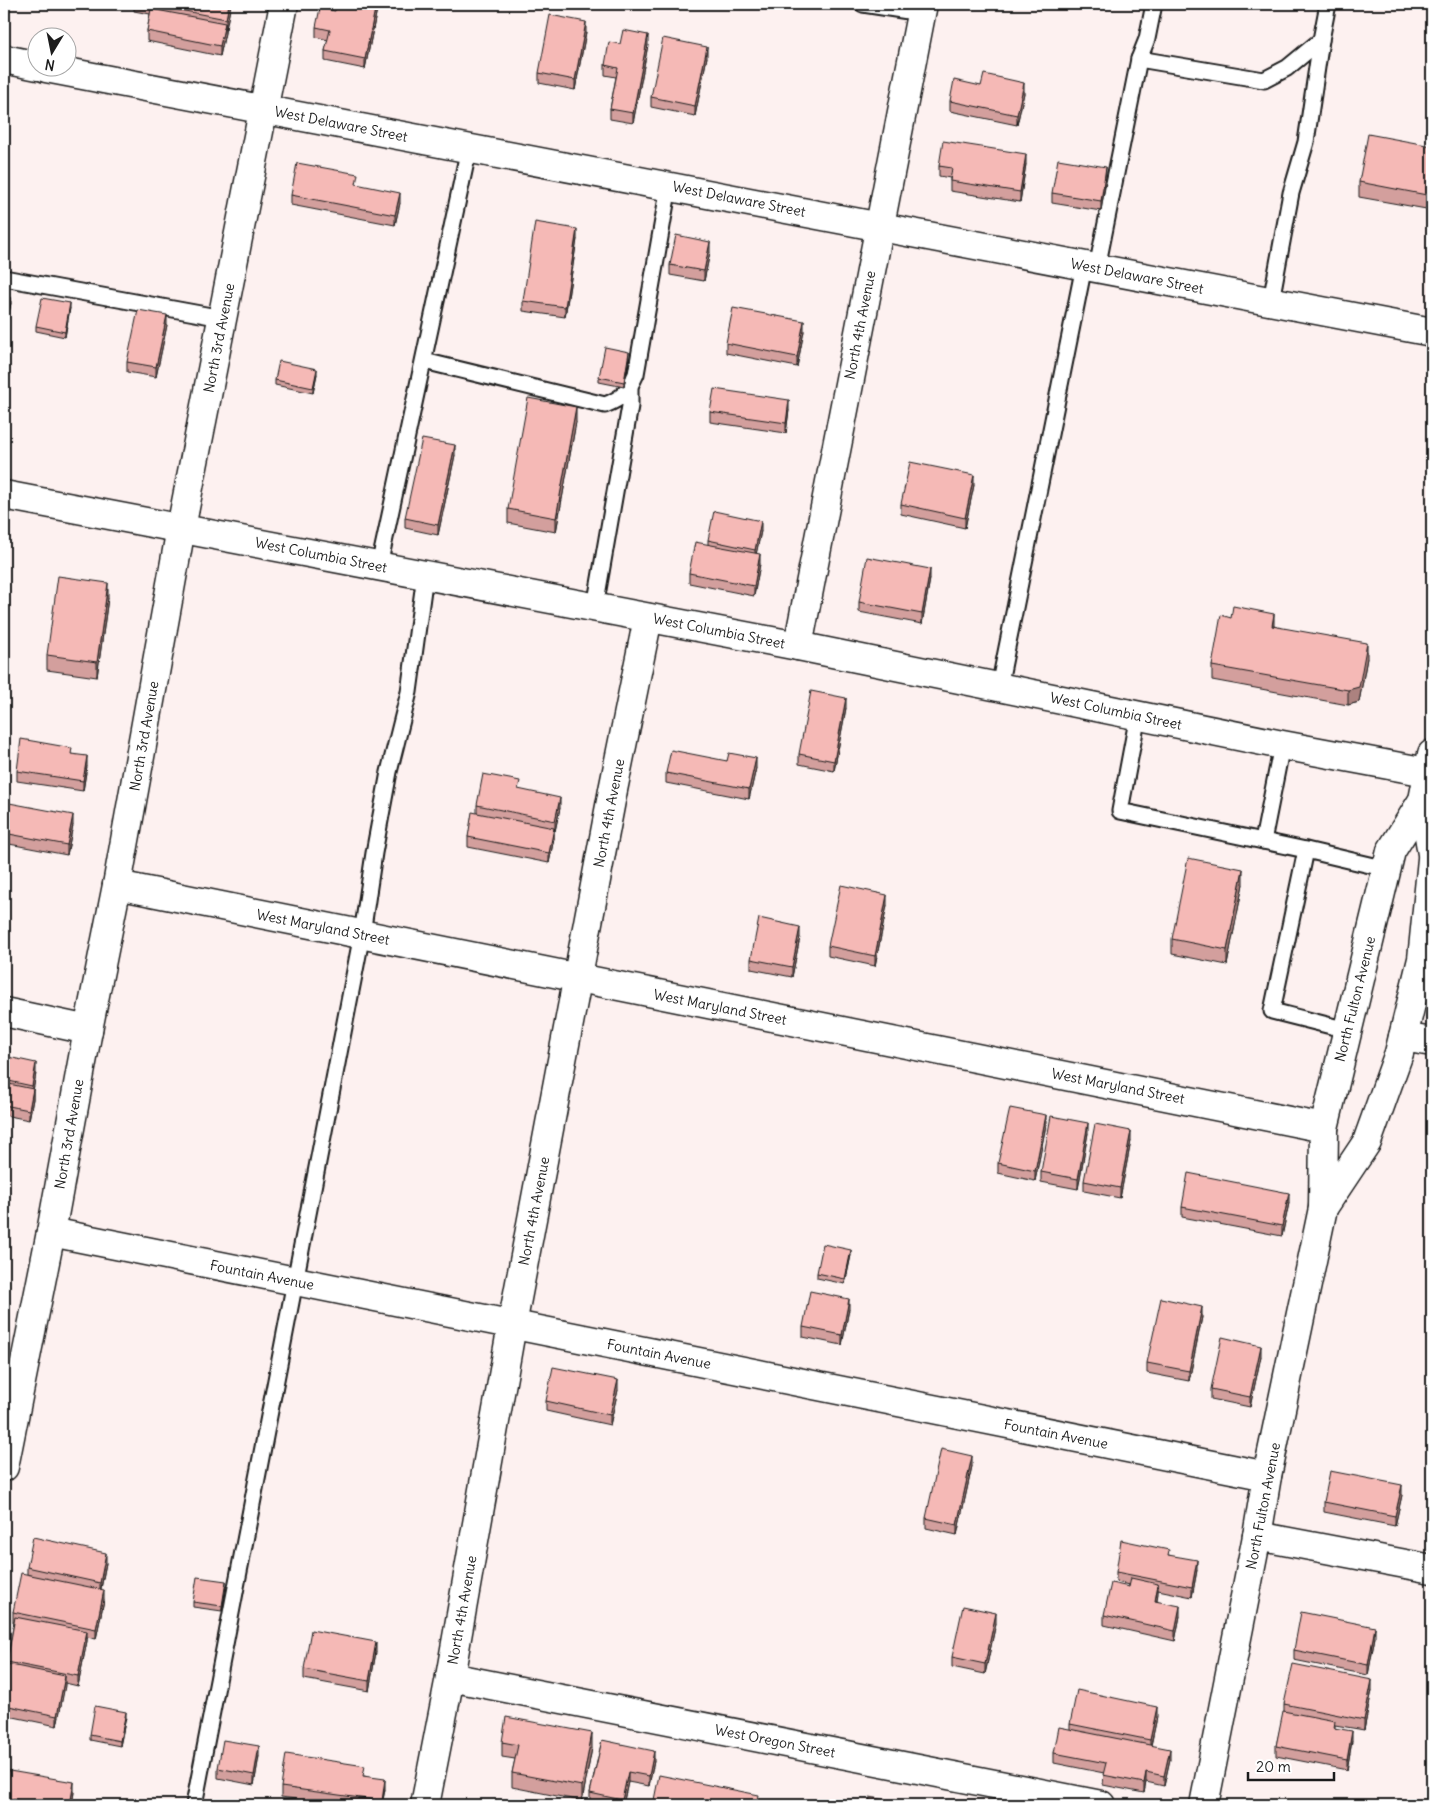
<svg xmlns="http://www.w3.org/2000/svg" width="1436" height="1809" font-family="Delius,sans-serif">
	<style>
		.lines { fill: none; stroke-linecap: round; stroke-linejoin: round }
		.service-casing { stroke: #1c1c1c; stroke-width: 19 }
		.minor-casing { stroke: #1c1c1c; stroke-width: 31 }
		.secondary-casing { stroke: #1c1c1c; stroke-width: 31 }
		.primary-casing { stroke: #1c1c1c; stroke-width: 31 }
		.service { stroke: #fff; stroke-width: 15 }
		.minor { stroke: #fff; stroke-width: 28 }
		.secondary { stroke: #fff; stroke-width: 28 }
		.primary { stroke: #fff; stroke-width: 28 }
		.wall { fill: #d39f9d; stroke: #1c1c1c }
		.shaded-wall { fill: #ac827f; stroke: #1c1c1c }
		.building { fill: #f5b9b6; stroke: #1c1c1c }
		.labels { text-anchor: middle; stroke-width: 4; stroke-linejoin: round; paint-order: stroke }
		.street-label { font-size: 14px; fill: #1c1c1c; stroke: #fff }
	</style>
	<rect width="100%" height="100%" fill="#fdf1f0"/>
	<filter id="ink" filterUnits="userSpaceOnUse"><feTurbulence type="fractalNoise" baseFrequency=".02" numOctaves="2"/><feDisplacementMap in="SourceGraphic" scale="10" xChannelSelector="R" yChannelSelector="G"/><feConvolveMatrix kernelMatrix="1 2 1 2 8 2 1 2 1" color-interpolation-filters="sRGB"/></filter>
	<g filter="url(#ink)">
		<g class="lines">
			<g class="service-casing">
				<g id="service">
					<polyline points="863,4 921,13"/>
					<polyline points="1139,59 1264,80 1287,68 1321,40 1328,4"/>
					<polyline points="1097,268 1139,59 1147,39 1154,4"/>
					<polyline points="4,278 222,318"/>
					<polyline points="1271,301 1291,193 1306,142 1321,40"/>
					<path d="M424,361L605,405C623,398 628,392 636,374L669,186"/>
					<polyline points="379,566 469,148"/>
					<polyline points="595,607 630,406 630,388"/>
					<polyline points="999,687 1084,266"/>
					<polyline points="1138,715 1120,811 1306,850 1272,1011 1347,1030"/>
					<polyline points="1263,841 1282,745"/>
					<polyline points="1306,850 1387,869"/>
					<polyline points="194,1805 362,934 374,853 389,772 409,692 425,575"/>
				</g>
			</g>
			<g class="minor-casing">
				<g id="minor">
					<polyline points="4,59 38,66"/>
					<polyline points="46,68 1432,332"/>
					<polyline points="798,646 923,4"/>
					<polyline points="117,885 1324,1128"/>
					<polyline points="4,1012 88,1030"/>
					<polyline points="1403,1037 1432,1042"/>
					<polyline points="51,1232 1267,1476"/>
					<polyline points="4,1467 51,1232 88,1030 117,885 181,528 284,4"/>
					<polyline points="1257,1536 1432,1569"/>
					<polyline points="450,1677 1101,1805"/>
					<polyline points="425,1805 450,1677 512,1325 613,790 648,618"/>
				</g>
			</g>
			<g class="secondary-casing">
				<polyline id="secondary" points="4,495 798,646 1282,745 1432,773"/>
			</g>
			<g class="primary-casing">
				<g id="primary">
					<polyline points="1423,800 1432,854"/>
					<polyline points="1323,1208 1367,1142 1399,1053 1422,959 1432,859"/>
					<polyline points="1204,1805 1257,1536 1267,1476 1323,1208 1324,1128 1391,851 1423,800 1432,754"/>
				</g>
			</g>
			<use href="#service" class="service"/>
			<use href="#minor" class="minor"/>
			<use href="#secondary" class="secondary"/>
			<use href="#primary" class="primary"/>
		</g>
		<g class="wall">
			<polygon points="134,4 231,4 220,56 147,41 147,31 150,14 134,11"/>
			<polygon points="378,4 365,69 325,61 325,51 328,40 316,37 316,27 335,11"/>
			<polygon points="586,32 575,90 539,83 539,73"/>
			<polygon points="620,44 648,45 633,123 610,119 610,109 616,77 605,75 605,65"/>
			<polygon points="707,57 695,116 651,107 651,97"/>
			<polygon points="981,86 1024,93 1017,125 950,111 950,101"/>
			<polygon points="1432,146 1432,210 1359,197 1359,182"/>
			<polygon points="1026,164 1020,202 950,191 950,178 939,176 939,166"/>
			<polygon points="1106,177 1101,211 1052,203 1052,193"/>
			<polygon points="358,185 400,203 395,225 291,205 291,195"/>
			<polygon points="577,239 565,317 523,311 523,301"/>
			<polygon points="710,252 704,281 670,275 670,265"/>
			<polygon points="4,296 11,303 6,328 4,327"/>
			<polygon points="70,308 65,337 36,331 36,326"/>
			<polygon points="167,325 156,377 127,372 127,362"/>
			<polygon points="804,331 797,367 726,353 726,343"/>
			<polygon points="629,357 624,387 599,382 599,377"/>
			<polygon points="317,374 313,393 275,385 275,380"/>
			<polygon points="789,410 786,433 710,422 710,412"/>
			<polygon points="576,422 556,532 508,523 508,509"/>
			<polygon points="455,455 438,535 405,528 405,518"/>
			<polygon points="974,485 965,528 901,514 901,504"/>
			<polygon points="761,531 756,554 760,564 754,596 689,583 689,573 708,545 708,540"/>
			<polygon points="930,579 922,624 859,612 859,602"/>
			<polygon points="108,598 97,677 47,670 47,655"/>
			<polygon points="1231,618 1274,626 1367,658 1359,702 1348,705 1212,680 1212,666"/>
			<polygon points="846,708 834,771 799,764 799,754"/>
			<polygon points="72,754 87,766 83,791 17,781 17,771"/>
			<polygon points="727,761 756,768 749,799 666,783 666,773"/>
			<polygon points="520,790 560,808 555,831 554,830 554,838 549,863 468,847 468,837 477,813 477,805"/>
			<polygon points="4,802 73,825 67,855 4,843"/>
			<polygon points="1243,884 1227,965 1172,954 1172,939"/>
			<polygon points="887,905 875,966 828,956 828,946"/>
			<polygon points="800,937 792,977 751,969 751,959"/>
			<polygon points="4,1047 10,1058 36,1073 33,1091 33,1099 29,1120 4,1115"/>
			<polygon points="1046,1125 1035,1181 998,1173 998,1163"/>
			<polygon points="1088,1133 1078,1189 1041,1182 1041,1172"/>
			<polygon points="1131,1141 1120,1198 1084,1191 1084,1181"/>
			<polygon points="1289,1203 1282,1236 1182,1217 1182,1207"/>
			<polygon points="851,1255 845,1284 817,1278 817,1273"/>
			<polygon points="849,1309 842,1345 803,1337 803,1327"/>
			<polygon points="1202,1317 1189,1381 1147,1373 1147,1363"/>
			<polygon points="1261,1356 1250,1407 1211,1399 1211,1389"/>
			<polygon points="618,1390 610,1425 546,1411 546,1401"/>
			<polygon points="972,1466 957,1535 926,1528 926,1518"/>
			<polygon points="1402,1495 1395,1526 1324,1512 1324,1502"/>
			<polygon points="1169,1555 1197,1570 1192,1597 1158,1590 1157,1601 1180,1616 1175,1641 1104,1625 1104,1615 1129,1587 1129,1585 1116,1582 1116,1572"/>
			<polygon points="106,1563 101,1589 104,1600 96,1639 87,1637 87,1641 78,1686 65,1683 57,1726 4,1715 4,1677 14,1622 13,1622 13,1612 27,1574 27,1567"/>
			<polygon points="226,1586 222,1611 193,1607 193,1602"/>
			<polygon points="996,1623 985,1674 952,1667 952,1657"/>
			<polygon points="1375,1637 1368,1675 1294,1660 1294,1650"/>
			<polygon points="376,1652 369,1691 304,1679 304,1669"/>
			<polygon points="1372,1690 1364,1730 1335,1725 1335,1728 1352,1741 1347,1770 1276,1756 1276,1746 1284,1711 1284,1704"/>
			<polygon points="126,1717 120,1746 90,1740 90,1735"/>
			<polygon points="1157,1717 1151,1745 1170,1759 1164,1786 1146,1782 1144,1793 1103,1785 1104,1773 1054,1763 1054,1753 1070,1729 1070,1724"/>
			<polygon points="602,1740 654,1761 649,1786 628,1782 623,1805 600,1805 590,1803 590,1793"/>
			<polygon points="502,1742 592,1748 582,1801 512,1787 512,1773 515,1759 502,1757"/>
			<polygon points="259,1756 254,1785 218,1778 218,1768"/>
			<polygon points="4,1770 74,1792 72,1805 4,1805"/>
			<polygon points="365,1776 385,1789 382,1805 338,1805 281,1797 281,1787"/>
		</g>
		<g class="shaded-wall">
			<polygon points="229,4 231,4 226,29 226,19"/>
			<polygon points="376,4 378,4 365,69 365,59"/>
			<polygon points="586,22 586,32 575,90 575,80"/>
			<polygon points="225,23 225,33 220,56 220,46"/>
			<polygon points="648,35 648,45 633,123 633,113"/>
			<polygon points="707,47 707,57 695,116 695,106"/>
			<polygon points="1024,83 1024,93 1017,125 1017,115"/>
			<polygon points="1026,154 1026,164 1020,202 1020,192"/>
			<polygon points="1106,167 1106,177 1101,211 1101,201"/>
			<polygon points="400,193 400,203 395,225 395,215"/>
			<polygon points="577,229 577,239 565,317 565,307"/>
			<polygon points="710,242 710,252 704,281 704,271"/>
			<polygon points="11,298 11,303 6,328 6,323"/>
			<polygon points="70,303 70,308 65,337 65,332"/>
			<polygon points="167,315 167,325 156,377 156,367"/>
			<polygon points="804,321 804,331 797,367 797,357"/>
			<polygon points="629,352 629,357 624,387 624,382"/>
			<polygon points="317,369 317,374 313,393 313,388"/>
			<polygon points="789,400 789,410 786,433 786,423"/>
			<polygon points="576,407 576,422 556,532 556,518"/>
			<polygon points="455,445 455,455 438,535 438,525"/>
			<polygon points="974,475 974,485 965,528 965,518"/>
			<polygon points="761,521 761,531 755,560 755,550"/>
			<polygon points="760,554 760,564 754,596 754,586"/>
			<polygon points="930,569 930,579 922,624 922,614"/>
			<polygon points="108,583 108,598 97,677 97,662"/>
			<polygon points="1274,614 1274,628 1272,626"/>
			<polygon points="1367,643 1367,658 1359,702 1348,705 1348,690"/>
			<polygon points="846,698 846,708 834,771 834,761"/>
			<polygon points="87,756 87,766 83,791 83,781"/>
			<polygon points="756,758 756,768 749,799 749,789"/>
			<polygon points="560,798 560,808 555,831 555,821"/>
			<polygon points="73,815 73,825 67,855 67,845"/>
			<polygon points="554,828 554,838 549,863 549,853"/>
			<polygon points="1243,869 1243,884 1227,965 1227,950"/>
			<polygon points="887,895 887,905 875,966 875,956"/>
			<polygon points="800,927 800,937 792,977 792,967"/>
			<polygon points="36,1063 36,1073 33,1091 33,1099 29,1120 29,1110 32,1094 32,1086"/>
			<polygon points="1046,1115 1046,1125 1035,1181 1035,1171"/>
			<polygon points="1088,1123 1088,1133 1078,1189 1078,1179"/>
			<polygon points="1131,1131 1131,1141 1120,1198 1120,1188"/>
			<polygon points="5,1162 5,1172 4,1180 4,1170"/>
			<polygon points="1289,1193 1289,1203 1282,1236 1282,1226"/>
			<polygon points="851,1250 851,1255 845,1284 845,1279"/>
			<polygon points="849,1299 849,1309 842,1345 842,1335"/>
			<polygon points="1202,1307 1202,1317 1189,1381 1189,1371"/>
			<polygon points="1261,1346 1261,1356 1250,1407 1250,1397"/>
			<polygon points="618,1380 618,1390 610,1425 610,1415"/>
			<polygon points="972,1456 972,1466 957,1535 957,1525"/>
			<polygon points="1402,1485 1402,1495 1395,1526 1395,1516"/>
			<polygon points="106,1553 106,1563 100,1593 100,1583"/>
			<polygon points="1197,1560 1197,1570 1192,1597 1192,1587"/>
			<polygon points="226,1581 226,1586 222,1611 222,1606"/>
			<polygon points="1158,1584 1158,1594 1155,1611 1155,1601"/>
			<polygon points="104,1590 104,1600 96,1639 96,1629"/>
			<polygon points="1180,1606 1180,1616 1175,1641 1175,1631"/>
			<polygon points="996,1613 996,1623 985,1674 985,1664"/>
			<polygon points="1375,1627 1375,1637 1368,1675 1368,1665"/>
			<polygon points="87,1631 87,1641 78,1686 78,1676"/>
			<polygon points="376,1642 376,1652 369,1691 369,1681"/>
			<polygon points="65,1676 65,1686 57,1726 57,1716"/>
			<polygon points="1372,1680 1372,1690 1364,1730 1364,1720"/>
			<polygon points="1157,1707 1157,1717 1150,1750 1150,1740"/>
			<polygon points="126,1712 126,1717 120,1746 120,1741"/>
			<polygon points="1352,1731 1352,1741 1347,1770 1347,1760"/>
			<polygon points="592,1733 592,1748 582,1801 582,1786"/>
			<polygon points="259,1746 259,1756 254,1785 254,1775"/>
			<polygon points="1170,1749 1170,1759 1164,1786 1164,1776"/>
			<polygon points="654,1751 654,1761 649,1786 649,1776"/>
			<polygon points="628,1772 628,1782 623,1805 622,1805 622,1800"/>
			<polygon points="1146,1772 1146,1782 1144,1793 1144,1783"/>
			<polygon points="385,1779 385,1789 382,1805"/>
			<polygon points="74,1782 74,1792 72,1805 70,1805"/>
		</g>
		<g class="building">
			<polygon points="149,4 229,4 226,19"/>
			<polygon points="336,4 376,4 365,59 325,51 330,30 316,27 320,8 335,11"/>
			<polygon points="151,9 225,23 220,46 147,31"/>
			<polygon points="550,15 586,22 575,80 539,73"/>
			<polygon points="623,30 648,35 633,113 610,109 618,68 605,65 609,42 620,44"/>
			<polygon points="663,38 707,47 695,106 651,97"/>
			<polygon points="984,74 1024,83 1017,115 950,101 954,80 981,86"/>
			<polygon points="1368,134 1432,146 1432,196 1359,182"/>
			<polygon points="943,141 1026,154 1020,192 950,181 952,168 939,166"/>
			<polygon points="1058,159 1106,167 1101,201 1052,193"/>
			<polygon points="297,163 358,174 356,184 400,193 395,215 291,195"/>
			<polygon points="535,222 577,229 565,307 523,301"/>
			<polygon points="676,235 710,242 704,271 670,265"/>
			<polygon points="4,296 11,298 6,323 4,322"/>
			<polygon points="42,298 70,303 65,332 36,326"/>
			<polygon points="733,308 804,321 797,357 726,343"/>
			<polygon points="138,310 167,315 156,367 127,362"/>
			<polygon points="605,347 629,352 624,382 599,377"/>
			<polygon points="279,361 317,369 313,388 275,380"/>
			<polygon points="714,389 789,400 786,423 710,412"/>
			<polygon points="528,398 576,407 556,518 508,509"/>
			<polygon points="422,439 455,445 438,525 405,518"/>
			<polygon points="910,462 974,475 965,518 901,504"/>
			<polygon points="714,511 761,521 755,550 708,540"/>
			<polygon points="695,542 760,554 754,586 689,573"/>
			<polygon points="867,557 930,569 922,614 859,602"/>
			<polygon points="58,576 108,583 97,662 47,655"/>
			<polygon points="1233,606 1274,614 1272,626 1367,643 1359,687 1348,690 1212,666 1221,615 1231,618"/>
			<polygon points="811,691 846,698 834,761 799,754"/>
			<polygon points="21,739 72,748 71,754 87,756 83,781 17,771"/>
			<polygon points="671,750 727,761 729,753 756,758 749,789 666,773"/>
			<polygon points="483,774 520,781 518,789 560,798 555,821 477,805"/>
			<polygon points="4,802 73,815 67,845 4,833"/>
			<polygon points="472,812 554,828 549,853 468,837"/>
			<polygon points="1188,858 1243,869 1227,950 1172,939"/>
			<polygon points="841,885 887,895 875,956 828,946"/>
			<polygon points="759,918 800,927 792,967 751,959"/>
			<polygon points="4,1047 10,1048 8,1057 36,1063 32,1086 4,1080"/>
			<polygon points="4,1083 33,1089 29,1110 4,1105"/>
			<polygon points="1010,1108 1046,1115 1035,1171 998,1163"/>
			<polygon points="1051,1116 1088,1123 1078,1179 1041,1172"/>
			<polygon points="1095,1124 1131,1131 1120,1188 1084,1181"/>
			<polygon points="1188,1173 1289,1193 1282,1226 1182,1207"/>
			<polygon points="823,1244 851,1250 845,1279 817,1273"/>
			<polygon points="810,1291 849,1299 842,1335 803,1327"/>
			<polygon points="1161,1298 1202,1307 1189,1371 1147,1363"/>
			<polygon points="1222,1337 1261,1346 1250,1397 1211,1389"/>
			<polygon points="553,1367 618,1380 610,1415 546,1401"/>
			<polygon points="941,1449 972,1456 957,1525 926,1518"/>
			<polygon points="1330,1471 1402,1485 1395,1516 1324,1502"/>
			<polygon points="33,1537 106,1553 100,1583 27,1567"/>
			<polygon points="1121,1540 1169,1550 1168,1555 1197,1560 1192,1587 1116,1572"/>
			<polygon points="21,1573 104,1590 96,1629 13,1612"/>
			<polygon points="197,1577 226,1581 222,1606 193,1602"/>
			<polygon points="1131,1578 1158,1584 1155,1601 1180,1606 1175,1631 1104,1615 1111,1583 1129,1587"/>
			<polygon points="963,1606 996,1613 985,1664 952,1657"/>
			<polygon points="1301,1612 1375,1627 1368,1665 1294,1650"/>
			<polygon points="15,1617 87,1631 78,1676 7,1662"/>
			<polygon points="311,1630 376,1642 369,1681 304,1669"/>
			<polygon points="6,1664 65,1676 57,1716 4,1705 4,1677"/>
			<polygon points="1293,1664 1372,1680 1364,1720 1284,1704"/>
			<polygon points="1077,1690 1157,1707 1150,1740 1070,1724"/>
			<polygon points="95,1706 126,1712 120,1741 90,1735"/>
			<polygon points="1283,1711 1335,1721 1334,1728 1352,1731 1347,1760 1276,1746"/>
			<polygon points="506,1717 592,1733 582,1786 512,1773 518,1745 502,1742"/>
			<polygon points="1059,1727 1170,1749 1164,1776 1146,1772 1144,1783 1103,1775 1106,1763 1054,1753"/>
			<polygon points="223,1740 259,1746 254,1775 218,1768"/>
			<polygon points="602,1740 654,1751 649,1776 628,1772 622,1800 590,1793"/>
			<polygon points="286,1754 365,1766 363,1776 385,1779 382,1801 281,1787"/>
			<polygon points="4,1770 74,1782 70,1805 50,1805 4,1798"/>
			<polygon points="659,1775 759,1795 757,1805 653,1805"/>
			<polygon points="870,1797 898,1802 898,1805 869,1805"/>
		</g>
	</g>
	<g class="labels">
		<g class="street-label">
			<text transform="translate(341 124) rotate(11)" y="5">West Delaware Street</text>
			<text transform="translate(739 199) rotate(11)" y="5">West Delaware Street</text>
			<text transform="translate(1137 276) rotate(11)" y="5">West Delaware Street</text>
			<text transform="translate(860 325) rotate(-79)" y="5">North 4th Avenue</text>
			<text transform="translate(219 338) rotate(-79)" y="5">North 3rd Avenue</text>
			<text transform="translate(321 555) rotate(11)" y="5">West Columbia Street</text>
			<text transform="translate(719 631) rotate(11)" y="5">West Columbia Street</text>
			<text transform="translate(1116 711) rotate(12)" y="5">West Columbia Street</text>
			<text transform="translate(144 736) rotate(-80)" y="5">North 3rd Avenue</text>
			<text transform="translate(609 813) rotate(-79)" y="5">North 4th Avenue</text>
			<text transform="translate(323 927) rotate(11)" y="5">West Maryland Street</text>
			<text transform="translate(1355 999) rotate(-76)" y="5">North Fulton Avenue</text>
			<text transform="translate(720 1007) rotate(11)" y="5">West Maryland Street</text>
			<text transform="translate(1118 1086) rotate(11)" y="5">West Maryland Street</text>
			<text transform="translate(69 1134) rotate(-80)" y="5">North 3rd Avenue</text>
			<text transform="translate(534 1211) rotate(-79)" y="5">North 4th Avenue</text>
			<text transform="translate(262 1275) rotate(11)" y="5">Fountain Avenue</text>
			<text transform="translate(659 1354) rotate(11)" y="5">Fountain Avenue</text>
			<text transform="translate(1056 1434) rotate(11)" y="5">Fountain Avenue</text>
			<text transform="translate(1263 1506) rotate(-79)" y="5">North Fulton Avenue</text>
			<text transform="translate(462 1610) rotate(-80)" y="5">North 4th Avenue</text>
			<text transform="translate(775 1741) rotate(11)" y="5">West Oregon Street</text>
		</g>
	</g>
	<rect width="1436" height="1809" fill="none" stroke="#fff" stroke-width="20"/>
	<rect x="10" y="10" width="1416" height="1789" fill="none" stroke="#1c1c1c" stroke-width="2" filter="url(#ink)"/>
	<g transform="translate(52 52) rotate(190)"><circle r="24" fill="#ffffff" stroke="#a4a4a4"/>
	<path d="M0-4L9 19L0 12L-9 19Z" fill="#1c1c1c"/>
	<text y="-8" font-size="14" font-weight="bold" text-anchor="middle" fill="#1c1c1c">N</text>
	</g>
	<path d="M1248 1772v8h86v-8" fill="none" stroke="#1c1c1c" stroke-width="2.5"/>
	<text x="1256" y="1772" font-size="15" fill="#1c1c1c" stroke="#ffffff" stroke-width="4" paint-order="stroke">20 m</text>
</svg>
